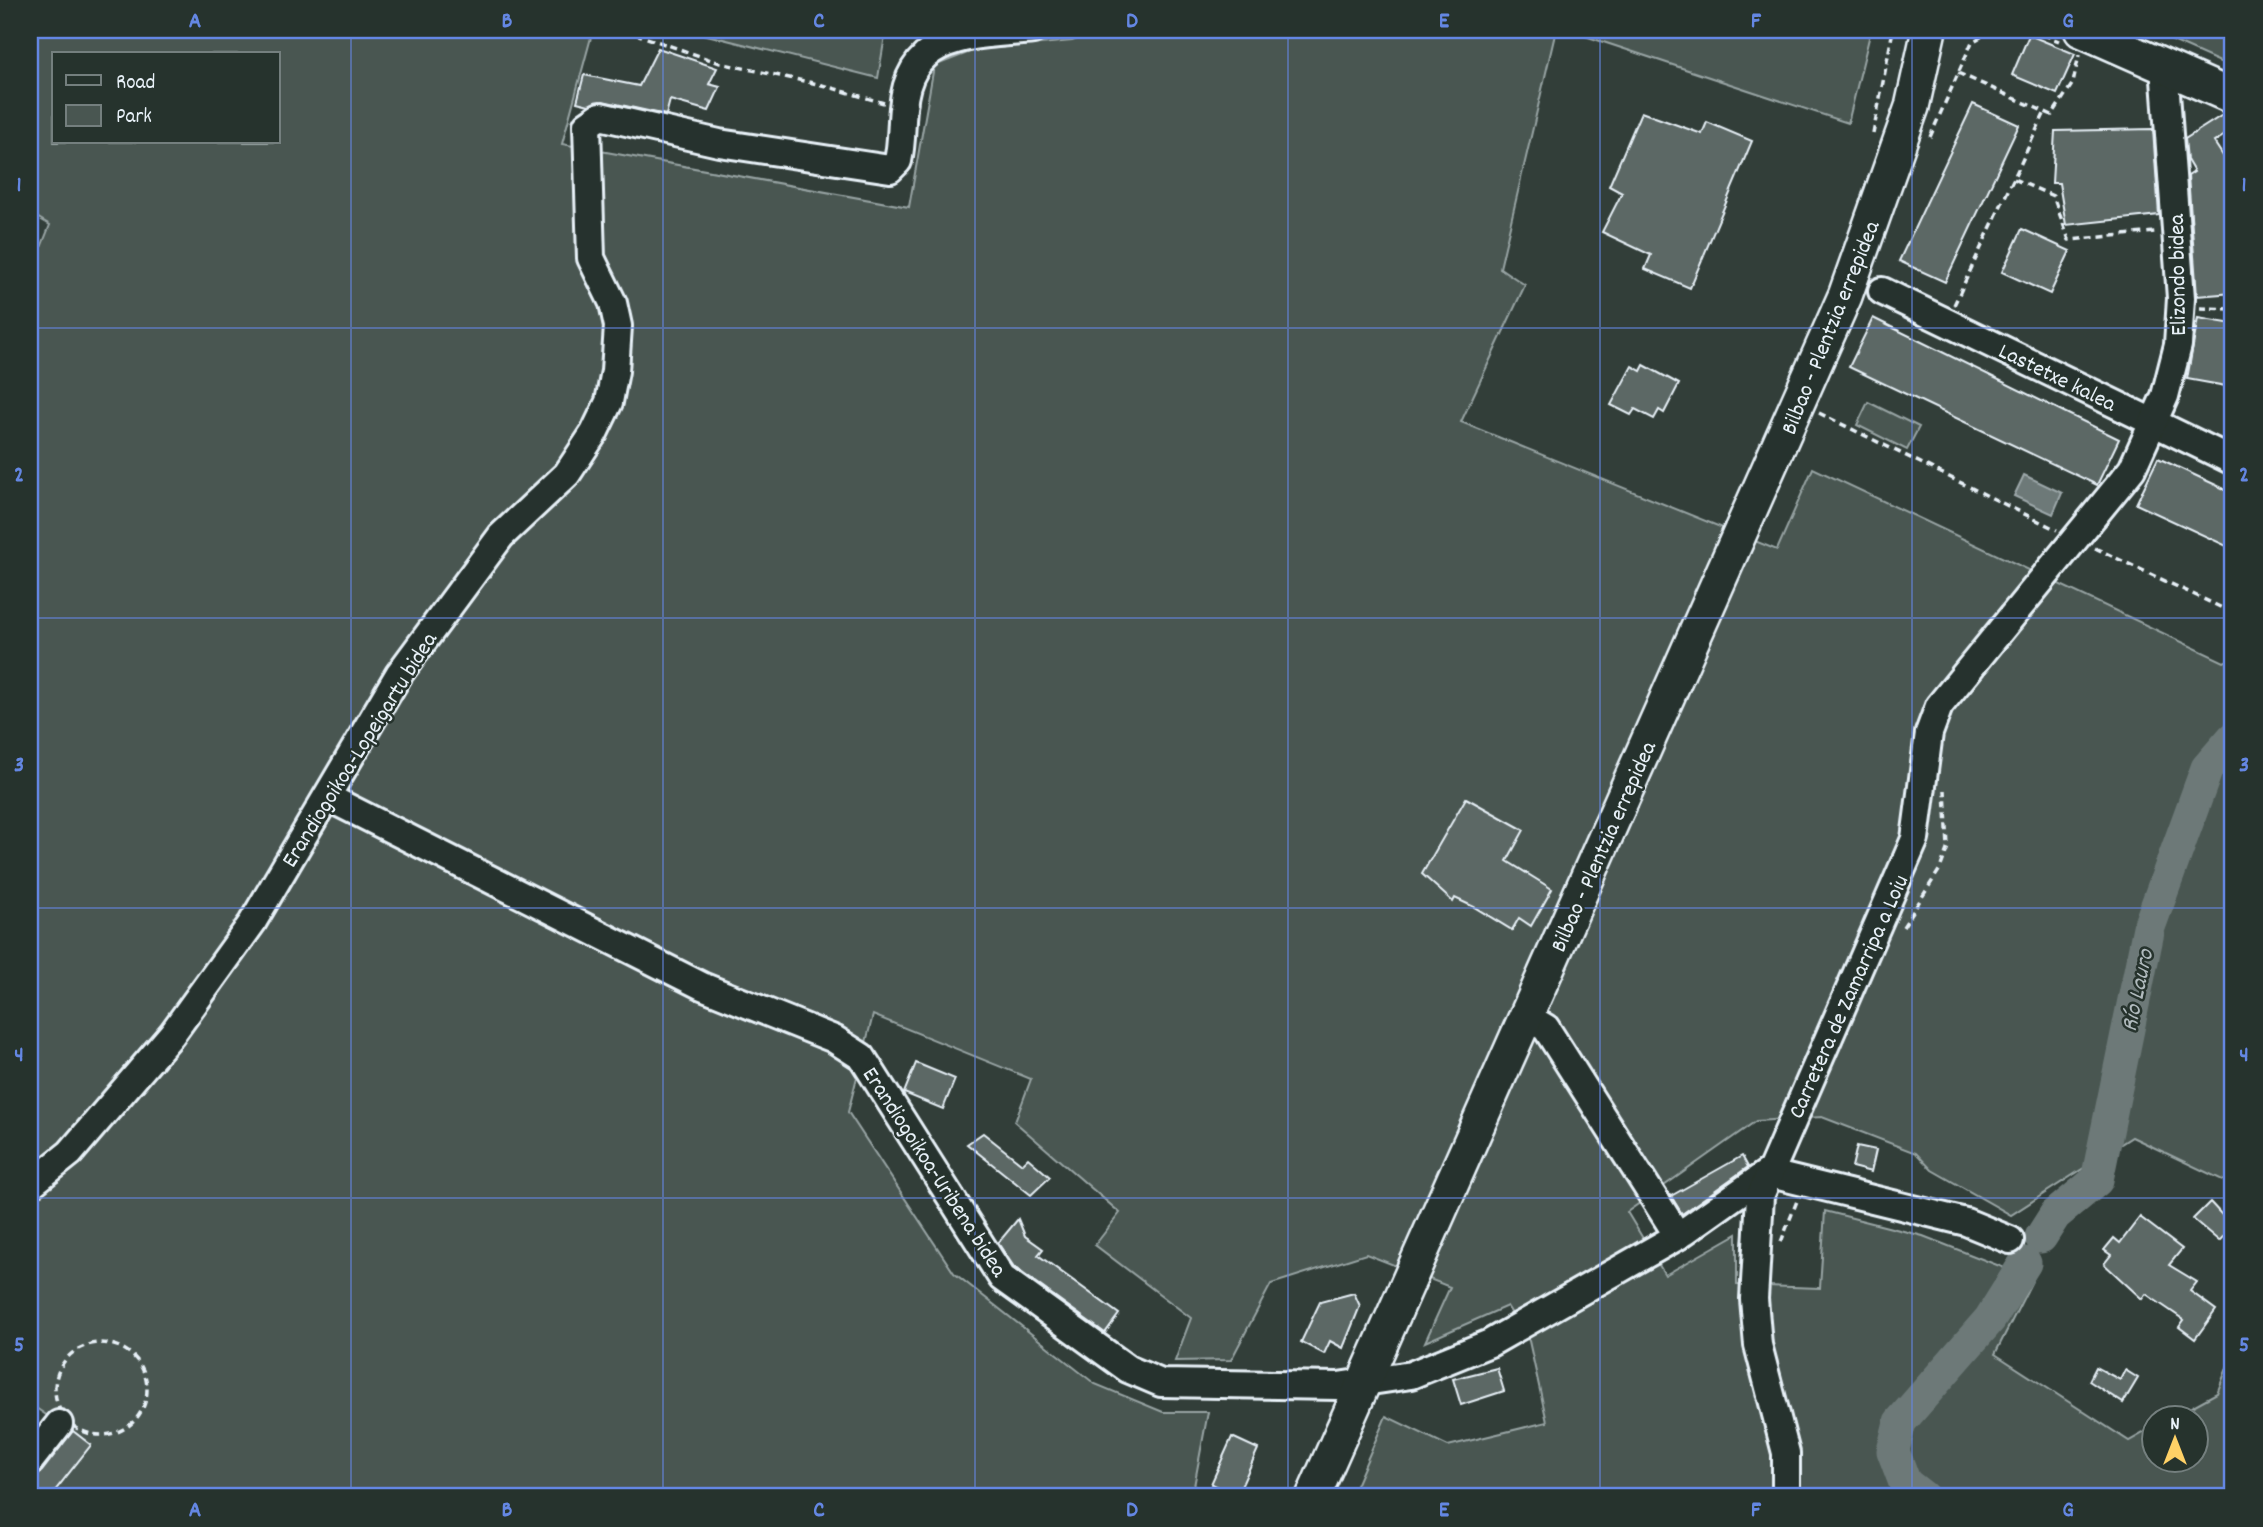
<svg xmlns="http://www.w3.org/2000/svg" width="2263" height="1527" font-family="Dekko,sans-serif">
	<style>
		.green { fill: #495651; stroke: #98a4a4; stroke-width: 2; fill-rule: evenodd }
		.water { fill: #6d7978; stroke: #9ea9ab; stroke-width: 2 }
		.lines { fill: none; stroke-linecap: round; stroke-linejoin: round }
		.river { stroke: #6d7978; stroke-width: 33 }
		.building { fill: #5c6865; stroke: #e8f1f8; stroke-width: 2 }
		.minor-casing { stroke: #e8f1f8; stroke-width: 32 }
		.major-casing { stroke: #e8f1f8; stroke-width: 38 }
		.path { stroke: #e8f1f8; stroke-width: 3.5; stroke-dasharray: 7 5; stroke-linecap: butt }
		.minor { stroke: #26332d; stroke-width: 26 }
		.major { stroke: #26332d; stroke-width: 33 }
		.grid { fill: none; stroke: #6487e3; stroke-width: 2; stroke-opacity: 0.55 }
		.labels { text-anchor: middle; stroke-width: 5; stroke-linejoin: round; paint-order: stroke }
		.street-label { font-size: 23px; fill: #e8f1f8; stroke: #26332d }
		.water-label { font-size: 24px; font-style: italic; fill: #b1bbbe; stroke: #26332d }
		.neatline { fill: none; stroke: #6487e3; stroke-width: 2.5 }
		.grid-label { font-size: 23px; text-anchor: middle; font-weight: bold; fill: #6487e3 }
	</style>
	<rect width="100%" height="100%" fill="#323e39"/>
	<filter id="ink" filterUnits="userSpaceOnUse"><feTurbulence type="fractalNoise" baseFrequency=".0143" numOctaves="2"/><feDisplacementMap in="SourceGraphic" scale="14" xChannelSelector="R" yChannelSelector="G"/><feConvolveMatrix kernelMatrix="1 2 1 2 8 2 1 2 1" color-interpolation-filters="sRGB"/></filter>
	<g filter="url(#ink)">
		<g class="green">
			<path d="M30,30H593L562,144L909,207L934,66L975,50L1072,41L1100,30H1556L1500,268L1525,285L1461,422L1777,550L1813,468L2224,662L2233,658V1185L2132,1137L2011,1215L1932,1170L1916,1153L1822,1117L1756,1121L1627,1212L1665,1275L1737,1234V1285L1820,1288L1825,1211L1923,1236L2033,1279L1995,1354L2129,1441L2154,1427V1460H2196V1418H2171L2217,1393L2233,1353V1497H1351L1386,1416L1448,1446L1547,1422L1529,1341L1507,1306L1425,1342L1450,1287L1366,1254L1271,1284L1231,1360L1175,1361L1191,1318L1095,1245L1120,1213L1015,1122L1031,1079L873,1015L848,1112L954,1273L1095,1384L1163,1412H1208L1192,1497H50L91,1445L30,1404V275L50,225L30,213ZM54,54H278V142H54Z"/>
			<polygon points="687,30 886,30 878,78"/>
			<polygon points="1567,30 1871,30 1848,123"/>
			<polygon points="2148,30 2233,30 2233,61 2220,62"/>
			<polygon points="1868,402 1919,427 1907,450 1857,425"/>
		</g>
		<polygon class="water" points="2024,475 2062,493 2053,514 2014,496"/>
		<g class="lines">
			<g class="river">
				<polyline points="2041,1237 2055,1215 2097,1180 2149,927 2207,768 2233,738"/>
				<polyline points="1923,1497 1905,1483 1893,1451 1900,1422 1990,1319 2025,1263"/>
			</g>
		</g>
		<g class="building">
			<polygon points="2029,35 2075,54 2057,94 2012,75"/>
			<polygon points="658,48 717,68 709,84 720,87 709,111 670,100 666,115 603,101 589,105 577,102 584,75 639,86"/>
			<polygon points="1973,104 2019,125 1945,282 1899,261"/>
			<polygon points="1641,112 1702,134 1707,122 1752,141 1690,288 1645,269 1651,255 1602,232 1622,193 1609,186"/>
			<polygon points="2224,114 2233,116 2233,130 2214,142 2233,171 2233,293 2197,296 2188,176 2194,172 2187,160 2185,139"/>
			<polygon points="2153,129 2159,215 2066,225 2059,183 2052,183 2055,131"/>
			<polygon points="2022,229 2070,251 2050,294 2002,272"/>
			<polygon points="1873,318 2119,439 2097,485 1849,367"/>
			<polygon points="2198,318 2233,324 2233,346 2226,386 2187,379"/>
			<polygon points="1644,365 1679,384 1664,413 1659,410 1654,419 1635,409 1631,415 1611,405 1632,366 1641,371"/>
			<polygon points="2158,458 2233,493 2233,549 2136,504"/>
			<polygon points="1466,798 1524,830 1507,861 1552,889 1531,926 1519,918 1512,930 1474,907 1455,898 1453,902 1422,874"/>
			<polygon points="916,1063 955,1079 943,1109 904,1093"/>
			<polygon points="983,1133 1022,1164 1028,1158 1050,1177 1031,1195 967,1144"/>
			<polygon points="1857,1146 1876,1150 1871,1172 1852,1167"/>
			<polygon points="1742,1156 1748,1167 1682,1214 1671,1196"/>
			<polygon points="2210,1202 2233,1227 2219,1241 2193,1219"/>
			<polygon points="2140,1217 2182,1249 2169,1265 2197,1282 2190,1291 2216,1310 2195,1339 2179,1327 2184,1320 2146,1294 2142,1299 2104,1264 2111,1255 2104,1250 2114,1238 2120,1243"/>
			<polygon points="1018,1219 1025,1236 1043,1249 1038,1255 1119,1314 1105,1333 1014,1267 998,1243"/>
			<polygon points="1354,1293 1360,1306 1343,1348 1330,1341 1324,1354 1301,1342 1320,1302"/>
			<polygon points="2096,1367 2120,1380 2125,1370 2138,1378 2123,1403 2089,1381"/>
			<polygon points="1497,1368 1504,1391 1461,1405 1453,1379"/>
			<polygon points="73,1431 91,1445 50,1497 30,1497 30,1481 42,1471"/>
			<polygon points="1232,1437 1258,1449 1237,1496 1211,1484"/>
		</g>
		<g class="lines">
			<g class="minor-casing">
				<g id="minor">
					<polyline points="1882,291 2233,461"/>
					<polyline points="327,797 702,986 834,1039 862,1057 1002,1278 1128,1369 1161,1383 1338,1386 1411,1375 1490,1343 1678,1236 1767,1173 1966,1222 2010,1240"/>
					<polyline points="1526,1016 1546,1028 1678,1236"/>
					<path d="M30,1185L70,1153L172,1034L252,923L399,674L501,536L567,474L594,433L609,402L615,371L618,326L613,303L591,258L587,125L600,116L719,143L890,169L898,161C902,143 901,127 903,108C909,31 974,36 1033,30"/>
					<polyline points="30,1461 59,1424"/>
					<polyline points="1786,1497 1786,1453 1758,1345 1754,1299 1760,1196 1915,839 1929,733 1939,706 2132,469 2165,396 2178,345 2181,298 2164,66"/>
				</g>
			</g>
			<g class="major-casing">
				<g id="major">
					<polyline points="2081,30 2233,97"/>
					<polyline points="1313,1497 1845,296 1912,107 1929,30"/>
				</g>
			</g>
			<g class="path">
				<polyline points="624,30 720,63 822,85 884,103"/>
				<polyline points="2032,30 2059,41"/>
				<polyline points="1958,73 2052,115 2073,83 2079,55"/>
				<polyline points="1873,134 1893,30"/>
				<polyline points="1930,137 1972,42 1988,33 2005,30"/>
				<polyline points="2014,179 2053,196 2069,240 2155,232"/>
				<polyline points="1954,305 2045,112"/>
				<polyline points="2200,308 2233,309"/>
				<polyline points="1819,413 2057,530"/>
				<polyline points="2095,548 2233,613"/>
				<polyline points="1903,927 1940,869 1948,847 1945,790"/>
				<polyline points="1781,1242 1797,1201"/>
				<circle cx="101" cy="1389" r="46"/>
			</g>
			<use href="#minor" class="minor"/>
			<use href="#major" class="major"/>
		</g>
	</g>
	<path class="grid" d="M351,30V1497M663,30V1497M975,30V1497M1288,30V1497M1600,30V1497M1912,30V1497M30,328H2233M30,618H2233M30,908H2233M30,1198H2233"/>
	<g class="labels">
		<g class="street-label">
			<text transform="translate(2176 275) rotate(-91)" y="8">Elizondo bidea</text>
			<text transform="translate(1829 327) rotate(-68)" y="8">Bilbao - Plentzia errepidea</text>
			<text transform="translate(2058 376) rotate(26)" y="8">Lastetxe kalea</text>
			<text transform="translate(358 749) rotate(-58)" y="8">Erandiogoikoa-Lopeigartu bidea</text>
			<text transform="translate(1602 846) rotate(-66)" y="8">Bilbao - Plentzia errepidea</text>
			<text transform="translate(1847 996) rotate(-66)" y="8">Carretera de Zamarripa a Loiu</text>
			<text transform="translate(936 1171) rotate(57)" y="8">Erandiogoikoa-Uribena bidea</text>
		</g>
		<g class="water-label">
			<text transform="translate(2136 990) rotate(-78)" y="8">Río Lauro</text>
		</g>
	</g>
	<rect width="2263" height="1527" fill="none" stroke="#26332d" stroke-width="77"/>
	<rect x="52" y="52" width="228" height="91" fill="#26332d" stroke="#747f7e" stroke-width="2"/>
	<rect x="66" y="75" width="35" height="10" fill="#26332d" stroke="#747f7e" stroke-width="2"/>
	<text x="116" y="88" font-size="21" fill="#e8f1f8">Road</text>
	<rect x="66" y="105" width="35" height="21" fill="#495651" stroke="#747f7e" stroke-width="2"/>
	<text x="116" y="122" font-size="21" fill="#e8f1f8">Park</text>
	<g transform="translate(2175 1439)"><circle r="33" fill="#26332d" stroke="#747f7e" stroke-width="2"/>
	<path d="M0-5L12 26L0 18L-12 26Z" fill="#ffd166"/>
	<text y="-10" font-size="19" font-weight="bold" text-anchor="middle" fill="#e8f1f8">N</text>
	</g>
	<rect x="38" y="38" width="2186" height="1450" class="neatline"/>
	<g class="grid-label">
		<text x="195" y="27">A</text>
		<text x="507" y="27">B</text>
		<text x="819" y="27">C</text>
		<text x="1132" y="27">D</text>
		<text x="1444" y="27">E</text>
		<text x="1756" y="27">F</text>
		<text x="2068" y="27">G</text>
		<text x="19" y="191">1</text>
		<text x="2244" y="191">1</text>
		<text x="19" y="481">2</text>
		<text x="2244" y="481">2</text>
		<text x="19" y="771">3</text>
		<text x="2244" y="771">3</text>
		<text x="19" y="1061">4</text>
		<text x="2244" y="1061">4</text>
		<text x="19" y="1351">5</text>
		<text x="2244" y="1351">5</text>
		<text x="195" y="1516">A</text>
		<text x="507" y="1516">B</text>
		<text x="819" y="1516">C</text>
		<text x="1132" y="1516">D</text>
		<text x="1444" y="1516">E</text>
		<text x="1756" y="1516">F</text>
		<text x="2068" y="1516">G</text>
	</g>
</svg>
